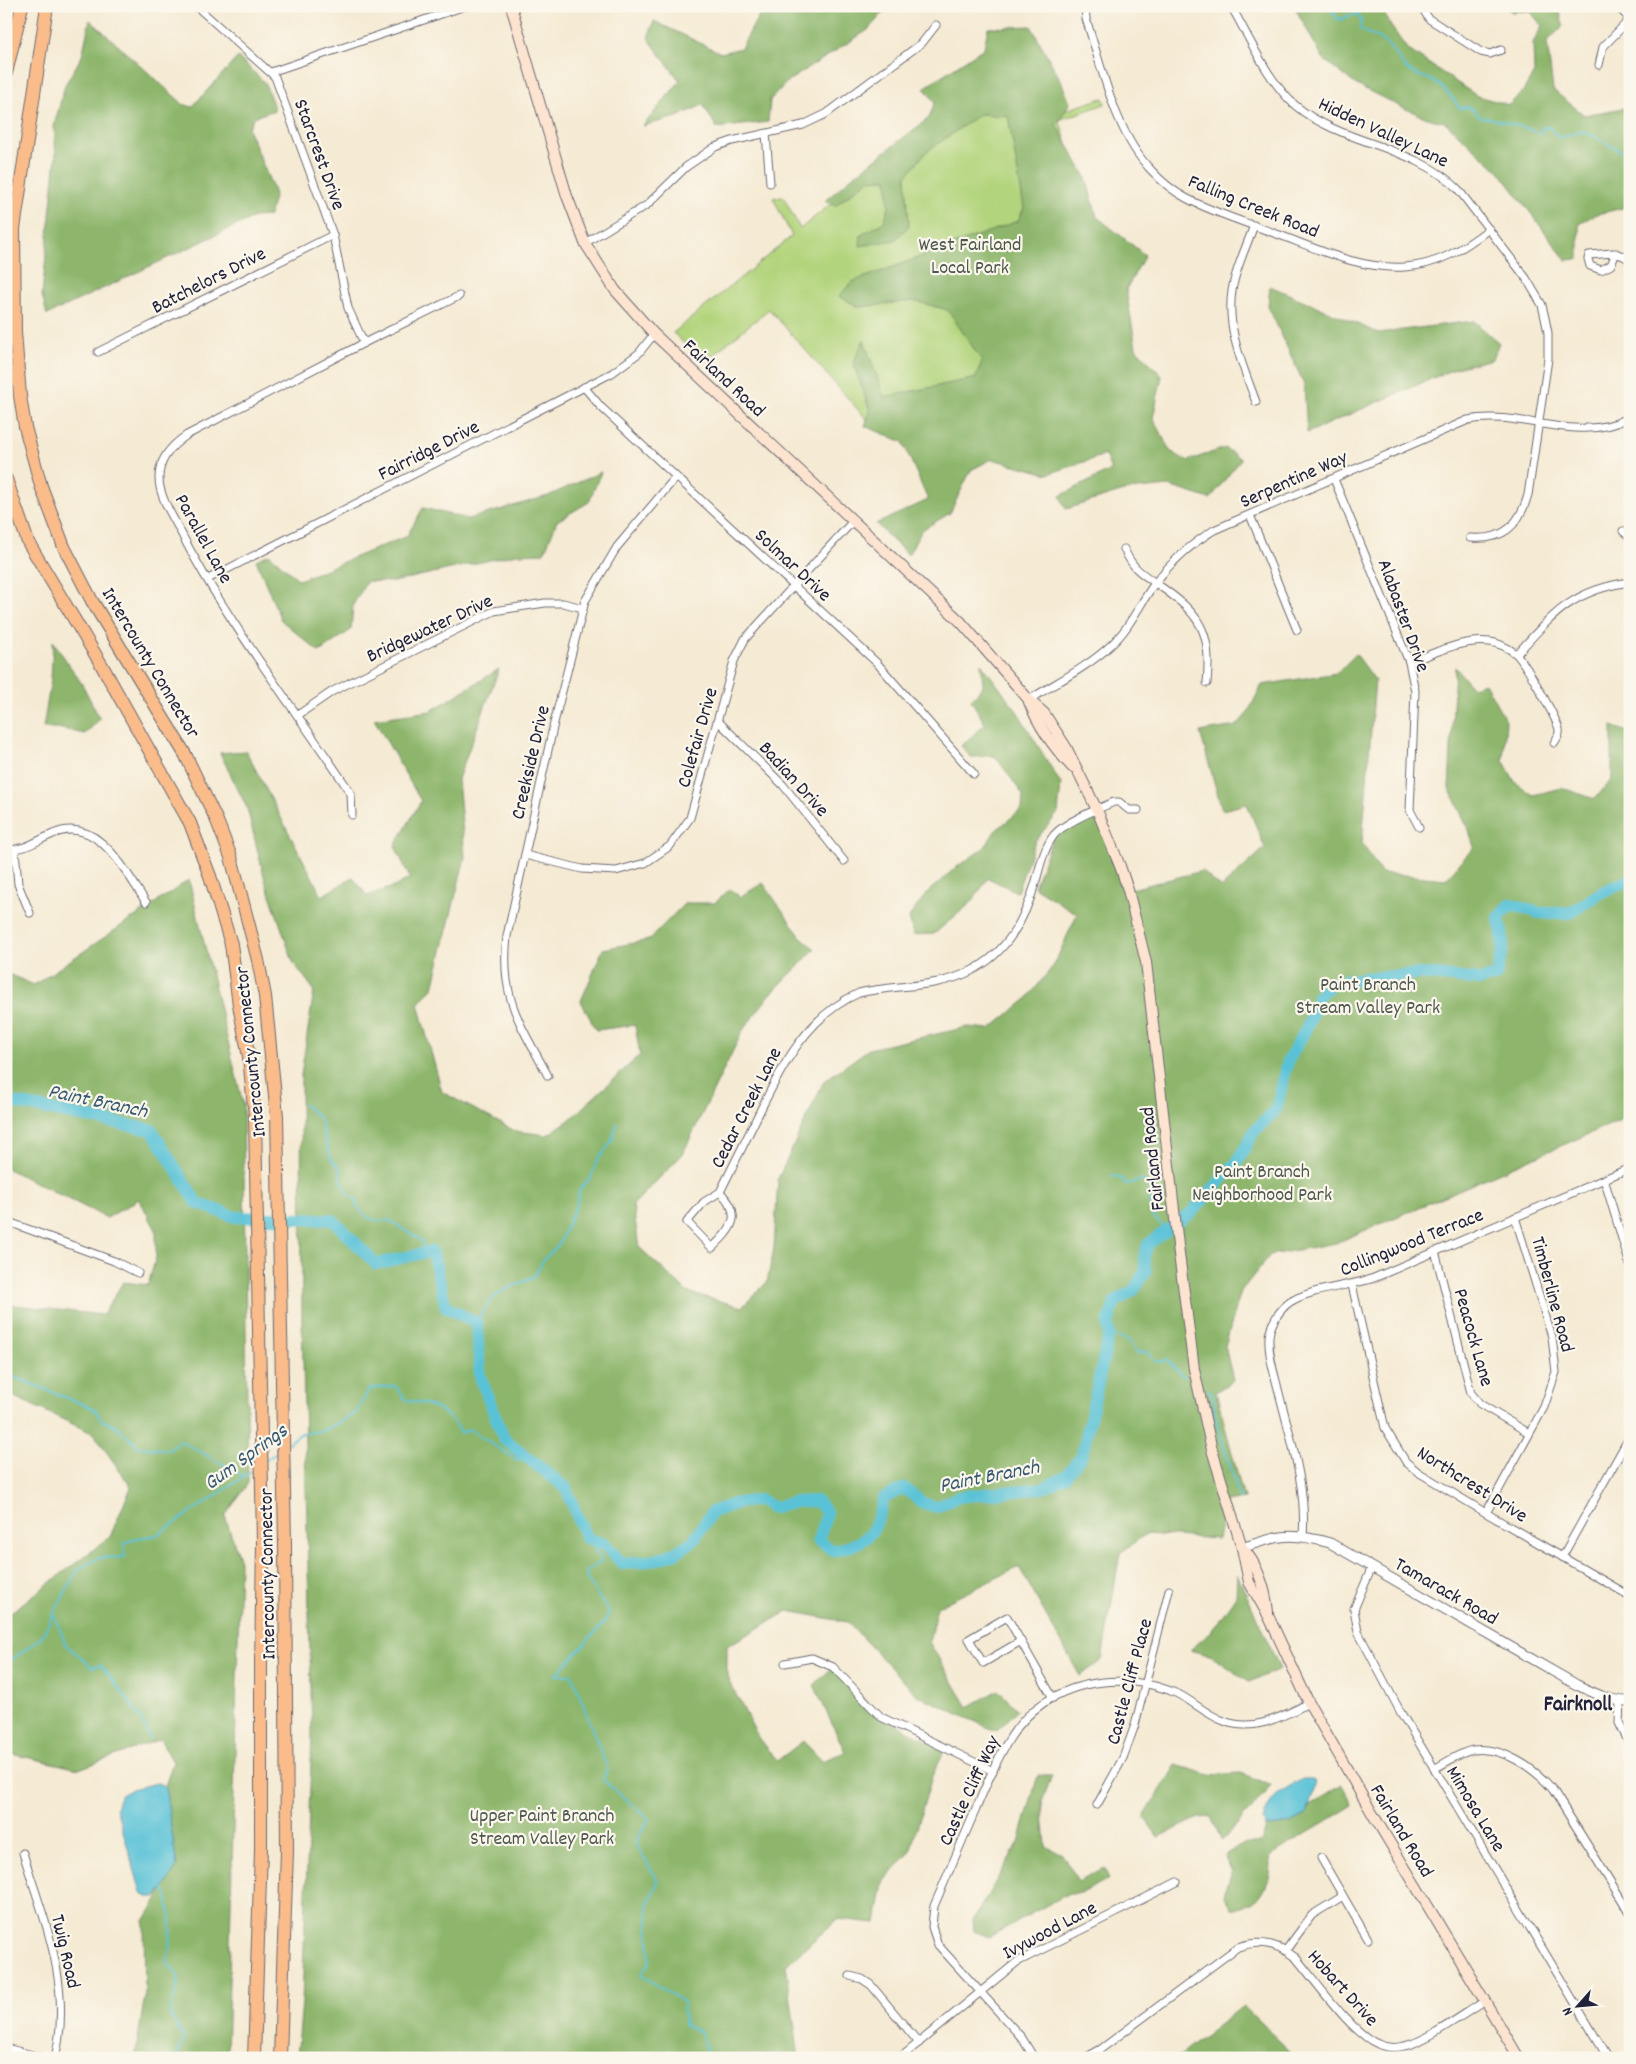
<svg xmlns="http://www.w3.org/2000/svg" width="1636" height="2064" font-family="Dekko,sans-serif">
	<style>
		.green { fill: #b2d47c; stroke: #6a7b5c }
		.forest { fill: #8db66c; stroke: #586c54 }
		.water { fill: #5ac2d7; stroke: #3e7289 }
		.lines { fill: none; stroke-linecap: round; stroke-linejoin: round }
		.stream { stroke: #5ac2d7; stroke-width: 2 }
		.river { stroke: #5ac2d7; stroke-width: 12 }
		.minor-casing { stroke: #6c6870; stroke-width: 9 }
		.tertiary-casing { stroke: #6c6870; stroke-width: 11 }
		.secondary-casing { stroke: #6c6870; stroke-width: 12 }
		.motorway-casing { stroke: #6c6870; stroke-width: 14 }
		.minor { stroke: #fff; stroke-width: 7 }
		.tertiary { stroke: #fff; stroke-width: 9 }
		.secondary { stroke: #fde4d0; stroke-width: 10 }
		.motorway { stroke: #f9bc8a; stroke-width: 12 }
		.labels { text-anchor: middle; stroke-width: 4.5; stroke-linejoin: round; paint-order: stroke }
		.street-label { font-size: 20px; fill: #22223b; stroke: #fbf7ec }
		.park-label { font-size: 20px; fill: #4d574e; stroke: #fbf7ec }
		.water-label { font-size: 21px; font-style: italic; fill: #365a72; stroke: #fbf7ec }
		.neighbourhood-label { font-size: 21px; font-weight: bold; fill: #22223b; stroke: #fbf7ec }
	</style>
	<rect width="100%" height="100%" fill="#fbf7ec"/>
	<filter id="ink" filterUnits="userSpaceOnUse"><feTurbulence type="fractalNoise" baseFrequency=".02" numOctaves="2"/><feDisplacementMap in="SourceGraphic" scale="10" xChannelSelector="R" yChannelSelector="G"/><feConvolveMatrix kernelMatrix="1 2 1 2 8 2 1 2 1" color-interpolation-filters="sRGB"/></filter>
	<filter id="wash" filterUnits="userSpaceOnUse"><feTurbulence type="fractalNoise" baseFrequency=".0096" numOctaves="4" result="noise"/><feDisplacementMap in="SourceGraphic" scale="20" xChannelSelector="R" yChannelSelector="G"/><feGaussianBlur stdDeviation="1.12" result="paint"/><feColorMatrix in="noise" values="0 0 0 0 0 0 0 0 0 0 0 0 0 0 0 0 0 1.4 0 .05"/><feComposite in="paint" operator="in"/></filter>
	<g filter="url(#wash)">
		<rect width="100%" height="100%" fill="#f5ead3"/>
		<polygon class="green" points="1001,37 1057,113 1103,98 1105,104 1059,120 1132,334 869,422 769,309 704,362 673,333 792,236 773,198 783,196 800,229 947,109 932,82"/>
		<g class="forest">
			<polygon points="764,6 889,6 868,30 788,81 770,100 768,122 717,128 703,105 677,117 643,126 680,81 648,38 654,21 721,53 741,48"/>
			<polygon points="1294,6 1381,6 1390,25 1407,49 1477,96 1509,105 1523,91 1534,73 1533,43 1542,26 1530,11 1512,12 1505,6 1559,6 1563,26 1547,42 1553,90 1584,115 1630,107 1630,206 1594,215 1579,224 1579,259 1566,260 1499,171 1445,122 1430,119 1401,107 1355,84 1323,59"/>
			<polygon points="90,20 183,104 192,107 238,57 265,83 275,110 254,117 248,128 275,194 269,216 254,217 47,315 42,295 56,156 54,126 65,85 82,56"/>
			<polygon points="1031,26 1061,81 1070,103 1056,125 1085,175 1097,217 1145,255 1126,290 1136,348 1162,376 1153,418 1170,451 1187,461 1225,448 1241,459 1210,499 1169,486 1127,490 1066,509 1060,496 1111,470 1105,455 1048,474 992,459 971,470 950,513 922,530 908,555 876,524 928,500 903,442 865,426 870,411 853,363 864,340 884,397 976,378 982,361 948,310 914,301 859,307 839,296 852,282 1018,221 1024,208 1008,116 980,114 926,152 906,176 909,226 895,240 860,246 861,235 884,222 889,206 887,179 868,180 835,206 825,201 851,178 929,118 935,102 924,88 984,48 988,28"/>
			<polygon points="1270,286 1378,333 1474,321 1499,343 1492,359 1456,368 1307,433 1304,384 1268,306"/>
			<polygon points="601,472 589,502 557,521 544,553 516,554 393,582 367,581 353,605 351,630 319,652 281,620 256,560 269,554 299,580 407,536 423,508 468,519 548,496"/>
			<polygon points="53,641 82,684 100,719 85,734 58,728 43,728 51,680"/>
			<polygon points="1356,654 1375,680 1362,843 1381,873 1446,879 1474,847 1469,830 1449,788 1455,667 1472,687 1485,683 1506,721 1503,760 1515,782 1533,795 1562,788 1595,799 1612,779 1612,726 1630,733 1630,1116 1336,1243 1270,1255 1241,1291 1225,1346 1233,1380 1216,1392 1244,1499 1226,1502 1218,1539 1146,1534 1120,1553 1102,1660 1080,1676 1019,1567 937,1607 929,1642 968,1707 998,1690 1018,1710 996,1731 917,1695 847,1622 788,1611 727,1646 727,1677 759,1739 777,1761 803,1741 822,1761 845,1752 814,1685 833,1667 881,1717 945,1749 932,1776 910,1852 883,1882 876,1923 838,1919 786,1965 799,2058 297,2058 302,2002 312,1733 302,1320 301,1075 314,990 293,962 265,880 247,808 220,753 246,751 322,896 353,877 367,896 396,886 410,878 395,846 421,801 374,719 431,711 499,669 458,779 465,857 433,988 418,1004 442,1092 515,1131 547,1135 568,1121 640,1055 635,1025 596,1030 581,1001 603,949 649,940 685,903 715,903 730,889 740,897 763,883 800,936 815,949 769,996 743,1030 682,1155 633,1205 639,1247 687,1292 742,1307 767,1282 774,1248 778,1179 824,1081 869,1049 968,1027 990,1029 1026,1000 1054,965 1077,914 1034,887 1054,835 1097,810 1128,890 1202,871 1221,888 1265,848 1247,804 1222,810 1200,732 1236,726 1247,714 1262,685 1337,673"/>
			<polygon points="981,663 1017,711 1061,784 1058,813 1035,841 1017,892 988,878 972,902 934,934 913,935 909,917 927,893 954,869 985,847 995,831 1022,809 1023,795 995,756 971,757 961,746 985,724 971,700 983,686"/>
			<polygon points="189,880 243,1104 248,1483 225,1516 240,1561 227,2058 135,2058 145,1995 144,1921 177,1866 165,1786 173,1762 160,1739 79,1769 12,1754 6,1759 6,1616 110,1537 131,1487 94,1434 6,1393 6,1304 103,1315 123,1282 148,1285 156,1257 156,1230 139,1199 107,1218 6,1168 6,973 34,985"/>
			<polygon points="1237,1574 1280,1669 1249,1682 1212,1656 1190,1650 1210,1633 1236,1596"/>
			<polygon points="1176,1765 1210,1775 1241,1773 1272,1786 1222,1841 1211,1817 1199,1818 1158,1837 1144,1817"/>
			<polygon points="1038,1775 1052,1775 1042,1802 1046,1846 1062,1854 1078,1881 1104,1868 1109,1879 1081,1893 1069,1893 989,1937 974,1931 973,1920 1019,1842"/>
			<path d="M1342,1785L1353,1805L1270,1856C1273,1869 1268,1887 1259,1898C1254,1903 1240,1906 1233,1909L1224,1895L1232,1872L1224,1855L1246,1843H1261L1266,1827L1290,1823L1307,1814L1310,1806Z"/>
			<polygon points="1243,2006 1297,2058 1176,2058"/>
		</g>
		<g class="water">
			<path d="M1303,1779H1311L1316,1782L1307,1814L1290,1823L1266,1827L1263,1822C1268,1797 1282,1790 1303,1779Z"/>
			<polygon points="157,1783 165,1786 177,1866 164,1888 156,1897 147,1897 141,1892 116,1808 120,1796 132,1789"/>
		</g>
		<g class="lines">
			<g class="stream">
				<path d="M1333,6L1332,12L1339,20L1356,13L1361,20L1360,29C1367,34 1374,35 1381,39C1393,47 1397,58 1406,68C1413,76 1425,76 1433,81C1444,87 1453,98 1460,108L1469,107L1481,117C1486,116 1536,130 1540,134L1543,127L1550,128L1558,137C1568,138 1574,130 1584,132C1597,135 1613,150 1630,154"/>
				<path d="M303,1104L319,1117L331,1159L340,1168C340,1181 344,1192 356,1200V1206C368,1218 371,1223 389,1220L422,1241L425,1253"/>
				<polyline points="1110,1176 1120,1177 1126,1184 1142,1180 1148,1184 1152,1216 1166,1229"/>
				<path d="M477,1323C494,1289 502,1292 534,1277L544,1259L559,1244L577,1203L580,1189L591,1177L597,1161L612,1141L617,1124"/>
				<polyline points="1109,1334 1129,1341 1136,1353 1148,1352 1155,1361 1162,1362 1166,1359 1184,1377"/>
				<polyline points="9,1375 95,1409 101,1420 115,1425 139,1447 169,1450 181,1441 244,1476"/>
				<polyline points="1208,1390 1212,1393 1217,1424 1240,1499"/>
				<path d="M288,1443L302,1433L322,1431L356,1413L369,1389L395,1386L406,1400C430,1404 449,1409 461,1433L469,1429L517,1460H531"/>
				<polyline points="266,1460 279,1451"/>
				<polyline points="604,1544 594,1551 601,1557 602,1561 587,1571 586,1577 609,1613 604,1623 556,1675 572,1675 607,1768 603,1780 649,1819 635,1842 658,1882 647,1905 650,1960 641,1975 683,2002 685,2026 701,2032 706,2048 700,2058"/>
				<path d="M54,1615L66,1645L92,1667L101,1665C120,1691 139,1709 150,1739"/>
				<polyline points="6,1664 41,1638 77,1570 98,1558 125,1557 124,1544 133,1539 157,1535 257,1468"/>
				<path d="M164,1888C173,1912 173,1936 167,1961L179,1978L170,2014L184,2038L176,2058"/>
			</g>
			<path class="river" d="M6,1101L152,1130L197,1203L235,1217L333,1220L376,1264L432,1251L446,1307L477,1323L480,1376L504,1439L566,1488L586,1538L604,1544L623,1564L656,1560L675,1553L693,1541L712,1512L737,1503L761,1500L773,1508L795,1502L817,1501L827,1513L818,1540L833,1551C873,1541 873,1535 884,1498L904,1488L923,1503L937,1507L957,1497L1043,1488L1065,1477L1082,1455L1109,1334L1108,1324L1115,1302L1134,1290L1146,1270L1144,1257L1148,1244L1191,1213L1237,1162L1255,1130L1276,1110L1288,1061L1308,1025L1319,995L1333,983L1363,978L1422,974L1480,980L1496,976C1503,953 1506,940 1498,917L1511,904L1539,913H1570L1602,892L1630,880"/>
		</g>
	</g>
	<g filter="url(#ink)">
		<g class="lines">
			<g class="minor-casing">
				<g id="minor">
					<polyline points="196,6 275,77 333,235 348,308 364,343"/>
					<path d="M1085,6L1086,19C1102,67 1115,133 1151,170C1161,181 1173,191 1186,198C1214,213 1245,222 1274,233C1316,248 1359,270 1405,267C1438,265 1463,249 1489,229"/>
					<path d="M1231,6C1249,37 1268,82 1296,106C1343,145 1414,145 1458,189L1526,278L1542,305L1545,318L1548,333V359L1528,495C1519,526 1503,541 1470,538"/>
					<polyline points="1421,6 1429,19 1481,52 1490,54 1501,50"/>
					<polyline points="1617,6 1630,19"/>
					<polyline points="1599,65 1603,47 1630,19"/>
					<polyline points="271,72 465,6"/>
					<polyline points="766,134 770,183"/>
					<path d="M1254,225C1247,246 1235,269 1232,291C1226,329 1243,366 1256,402"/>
					<polyline points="585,243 647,205 686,167 715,147 732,141 803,125 826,114 922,43 936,25"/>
					<path d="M1616,253L1611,265L1601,270L1590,266L1588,259L1589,255L1613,253C1619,254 1625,256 1630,260"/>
					<polyline points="98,352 333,235"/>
					<polyline points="584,387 601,407 877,663 974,774"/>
					<polyline points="1334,479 1409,662 1415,691 1410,810 1419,827"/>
					<polyline points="1250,515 1297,630"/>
					<polyline points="1623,531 1630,537"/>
					<path d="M1124,549C1133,569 1140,572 1157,584C1200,614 1212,630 1207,683"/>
					<polyline points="208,579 612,373 639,353 654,334"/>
					<path d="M1517,654C1554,613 1573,590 1630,582"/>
					<path d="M1409,662C1434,654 1464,638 1490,642C1498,643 1508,648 1515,653C1524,660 1555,716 1559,729C1560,735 1557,738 1554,743"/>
					<path d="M1029,700C1055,683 1088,667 1111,645C1130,628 1140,603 1155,583C1172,561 1191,544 1214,530L1468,420C1523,409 1577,446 1630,417"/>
					<polyline points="298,715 333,691 494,611 545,603 563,603 583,608"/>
					<polyline points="718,721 783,785 844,861"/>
					<path d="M352,815L351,794L342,780C286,697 223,616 178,527C170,512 159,495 159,478C159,458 172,445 187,435L364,343L459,296"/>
					<path d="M6,850C25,850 36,841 53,834C98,814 126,873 146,902"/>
					<polyline points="15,850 18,884 30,913"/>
					<polyline points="525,855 582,869 616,871 645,863 670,846 690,818 734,661 745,639 853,521"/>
					<path d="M548,1076C520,1023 500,999 507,936L554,723L585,601L617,547L676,477"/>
					<polyline points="1604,1179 1630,1265"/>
					<path d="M720,1192C744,1215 732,1229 712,1248L687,1222L704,1202L720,1192C733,1166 746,1140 759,1113C783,1065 807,1016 859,993C897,984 935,989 971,971C1007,953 1025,919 1036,881C1040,866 1044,848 1054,835C1065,822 1097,809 1114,802H1119L1129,810H1138"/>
					<polyline points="6,1221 114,1261 138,1273"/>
					<polyline points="1435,1251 1471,1393 1480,1404 1529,1433"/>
					<polyline points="1352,1285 1385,1428 1406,1462 1418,1472 1486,1513 1630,1596"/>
					<polyline points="1486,1513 1544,1407 1556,1372 1552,1337 1515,1217"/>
					<path d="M1303,1536C1307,1486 1290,1437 1278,1389C1274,1372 1268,1355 1269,1337C1270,1324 1280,1309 1290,1302C1309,1289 1351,1286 1374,1278L1630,1168"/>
					<polyline points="1562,1557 1630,1436"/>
					<polyline points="1372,1567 1354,1609 1358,1632 1401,1713 1608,2058"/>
					<polyline points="1021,1641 983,1663 969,1639 1007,1617 1053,1698"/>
					<polyline points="785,1663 812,1658 833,1667 881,1717 993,1771"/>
					<polyline points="1620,1701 1619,1723 1630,1745"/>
					<path d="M1434,1769C1446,1763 1460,1752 1473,1750C1502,1746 1535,1768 1553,1790L1630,1913"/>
					<polyline points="1097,1805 1123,1758 1135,1725 1169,1590"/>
					<path d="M23,1853C44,1920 73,1987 55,2058"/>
					<polyline points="1321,1858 1368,1939"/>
					<polyline points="1286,1950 1312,1915 1343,1896"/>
					<polyline points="850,1976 862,1979 871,1985 919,2043"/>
					<polyline points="6,2048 44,2058"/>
					<polyline points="900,2058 1017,1962 1177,1882"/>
					<path d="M1034,2058L1022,2038L938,1945L932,1927L934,1906C948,1874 962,1842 976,1809C986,1785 996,1760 1010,1738C1045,1681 1120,1668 1178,1694C1194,1702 1207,1715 1224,1721C1254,1733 1283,1716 1309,1703"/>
					<path d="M1085,2058L1101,2049L1238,1947C1260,1939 1279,1944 1296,1958C1315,1980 1352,2034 1378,2044C1386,2048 1396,2048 1404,2046C1426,2042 1465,2013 1485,2001"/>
				</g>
			</g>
			<g class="tertiary-casing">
				<path id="tertiary" d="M1242,1548C1279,1535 1291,1532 1330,1543L1577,1685C1594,1693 1611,1702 1630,1701"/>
			</g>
			<g class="secondary-casing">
				<g id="secondary">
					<polyline points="511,6 567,196 585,243 615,290 654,334 961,622 1029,700 1044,713 1066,747 1097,810 1120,866 1128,890 1146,962 1179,1254 1194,1369 1212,1450 1242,1548 1249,1582 1268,1615 1309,1703 1372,1813 1519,2058"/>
					<path d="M1029,702C1039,727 1054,748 1072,767"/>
					<path d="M1242,1548C1257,1562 1266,1590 1268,1612"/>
				</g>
			</g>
			<g class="motorway-casing">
				<g id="motorway">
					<polyline points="47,6 14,229 15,332 20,396 25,427 41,486 64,547 92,601 185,754 217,821 231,857 258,960 265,996 277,1116 285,1543 287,1851 280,2058"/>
					<polyline points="6,73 22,6"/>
					<polyline points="6,479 28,542 101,664 190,823 210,876 231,944 239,1005 249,1057 255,1117 263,1543 261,1663 261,1850 254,2058"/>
				</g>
			</g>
			<use href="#minor" class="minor"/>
			<use href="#tertiary" class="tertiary"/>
			<use href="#secondary" class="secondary"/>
			<use href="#motorway" class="motorway"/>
		</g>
	</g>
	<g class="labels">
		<g class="street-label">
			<text transform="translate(1384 131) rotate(25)" y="7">Hidden Valley Lane</text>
			<text transform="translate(321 154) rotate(70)" y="7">Starcrest Drive</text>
			<text transform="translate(1254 205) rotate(22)" y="7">Falling Creek Road</text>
			<text transform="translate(208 279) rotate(-27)" y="7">Batchelors Drive</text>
			<text transform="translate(725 377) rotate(43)" y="7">Fairland Road</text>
			<text transform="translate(428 449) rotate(-27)" y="7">Fairridge Drive</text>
			<text transform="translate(1293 478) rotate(-24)" y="7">Serpentine Way</text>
			<text transform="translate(205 538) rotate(61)" y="7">Parallel Lane</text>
			<text transform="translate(794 564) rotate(43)" y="7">Solmar Drive</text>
			<text transform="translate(1405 615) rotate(70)" y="7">Alabaster Drive</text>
			<text transform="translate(429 627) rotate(-25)" y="7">Bridgewater Drive</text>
			<text transform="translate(152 662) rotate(59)" y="7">Intercounty Connector</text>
			<text transform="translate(696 737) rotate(-74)" y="7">Colefair Drive</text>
			<text transform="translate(529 762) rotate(-77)" y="7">Creekside Drive</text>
			<text transform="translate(795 778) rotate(48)" y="7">Badian Drive</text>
			<text transform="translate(249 1052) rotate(-96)" y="7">Intercounty Connector</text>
			<text transform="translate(745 1107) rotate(-63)" y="7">Cedar Creek Lane</text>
			<text transform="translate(1151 1159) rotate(-96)" y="7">Fairland Road</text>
			<text transform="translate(1411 1241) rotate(-22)" y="7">Collingwood Terrace</text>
			<text transform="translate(1554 1294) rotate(75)" y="7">Timberline Road</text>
			<text transform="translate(1475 1337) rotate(74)" y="7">Peacock Lane</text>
			<text transform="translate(1473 1483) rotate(32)" y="7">Northcrest Drive</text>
			<text transform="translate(266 1574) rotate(-91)" y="7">Intercounty Connector</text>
			<text transform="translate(1447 1590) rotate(30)" y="7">Tamarack Road</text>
			<text transform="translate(1128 1681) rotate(-75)" y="7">Castle Cliff Place</text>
			<text transform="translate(968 1790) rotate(-65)" y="7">Castle Cliff Way</text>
			<text transform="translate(1477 1808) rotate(59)" y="7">Mimosa Lane</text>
			<text transform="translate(1403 1830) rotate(59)" y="7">Fairland Road</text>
			<text transform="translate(1049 1929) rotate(-28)" y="7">Ivywood Lane</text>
			<text transform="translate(67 1951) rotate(77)" y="7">Twig Road</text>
			<text transform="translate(1344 1987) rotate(48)" y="7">Hobart Drive</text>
		</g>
		<g class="park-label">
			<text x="970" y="250">West Fairland<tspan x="970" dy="23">Local Park</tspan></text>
			<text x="1368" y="990">Paint Branch<tspan x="1368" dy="23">Stream Valley Park</tspan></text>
			<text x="1262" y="1177">Paint Branch<tspan x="1262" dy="23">Neighborhood Park</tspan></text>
			<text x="542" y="1821">Upper Paint Branch<tspan x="542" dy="23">Stream Valley Park</tspan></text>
		</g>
		<g class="water-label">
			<text transform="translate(98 1100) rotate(12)" y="7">Paint Branch</text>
			<text transform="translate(245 1456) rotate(-36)" y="7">Gum Springs</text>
			<text transform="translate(989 1475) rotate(-11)" y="7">Paint Branch</text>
		</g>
		<g class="neighbourhood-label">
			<text x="1578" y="1710">Fairknoll</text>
		</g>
	</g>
	<rect width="1636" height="2064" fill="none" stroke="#fbf7ec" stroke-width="25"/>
	<g transform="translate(1578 2006) rotate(243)" stroke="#fbf7ec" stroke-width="4" paint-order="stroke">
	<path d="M0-4L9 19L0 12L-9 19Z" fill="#22223b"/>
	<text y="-8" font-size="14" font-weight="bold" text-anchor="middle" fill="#22223b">N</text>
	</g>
</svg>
